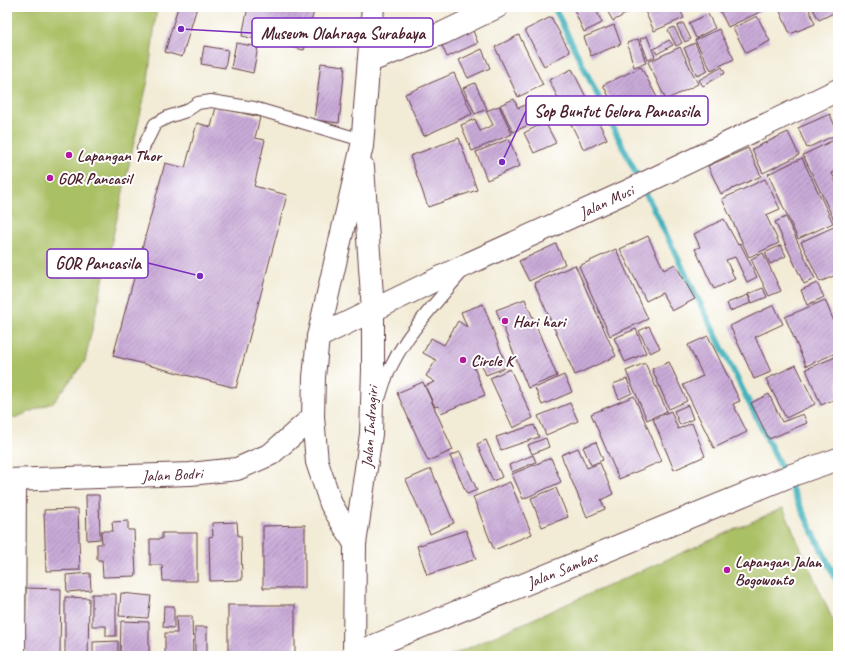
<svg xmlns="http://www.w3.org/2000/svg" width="845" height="663" font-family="Caveat,sans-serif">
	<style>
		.pitch { fill: #aac065; stroke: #7a7048 }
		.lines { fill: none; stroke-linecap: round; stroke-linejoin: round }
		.stream { stroke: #43b2bd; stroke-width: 6 }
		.building { fill: url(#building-hatch) }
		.service-casing { stroke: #633e44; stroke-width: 14 }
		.minor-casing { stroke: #633e44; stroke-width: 24 }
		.tertiary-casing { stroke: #633e44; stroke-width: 24 }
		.service { stroke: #fff; stroke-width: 12 }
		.minor { stroke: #fff; stroke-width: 22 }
		.tertiary { stroke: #fff; stroke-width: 22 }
		.poi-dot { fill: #b5179e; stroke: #fff; stroke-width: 1.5 }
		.labels { text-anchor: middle; stroke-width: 4; stroke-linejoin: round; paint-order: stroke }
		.poi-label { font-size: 16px; font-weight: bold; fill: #4a1f2b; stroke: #fff; text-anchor: start }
		.street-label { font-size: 16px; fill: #4a1f2b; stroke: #fff }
		.leader { fill: none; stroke: #7b2cbf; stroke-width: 1.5 }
		.callout-dot { fill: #7b2cbf; stroke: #fff; stroke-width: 1.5 }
		.callout { fill: #fff; stroke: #7b2cbf; stroke-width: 1.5 }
		.callout-label { font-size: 17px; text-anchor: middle; font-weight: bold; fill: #4a1f2b }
	</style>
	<defs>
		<pattern id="building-hatch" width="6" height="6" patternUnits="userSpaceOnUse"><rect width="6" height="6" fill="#c9aad8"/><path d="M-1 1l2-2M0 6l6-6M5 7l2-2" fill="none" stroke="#a58aaf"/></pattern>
	</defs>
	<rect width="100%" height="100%" fill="#fff"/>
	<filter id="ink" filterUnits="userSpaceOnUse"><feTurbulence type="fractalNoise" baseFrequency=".025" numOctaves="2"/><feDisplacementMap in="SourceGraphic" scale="8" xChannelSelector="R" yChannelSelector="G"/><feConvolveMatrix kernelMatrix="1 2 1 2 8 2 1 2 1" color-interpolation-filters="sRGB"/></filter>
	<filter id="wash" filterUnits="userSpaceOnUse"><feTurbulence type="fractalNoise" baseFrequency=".012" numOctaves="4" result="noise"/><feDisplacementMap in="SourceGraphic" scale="16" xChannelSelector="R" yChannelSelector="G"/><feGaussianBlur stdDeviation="0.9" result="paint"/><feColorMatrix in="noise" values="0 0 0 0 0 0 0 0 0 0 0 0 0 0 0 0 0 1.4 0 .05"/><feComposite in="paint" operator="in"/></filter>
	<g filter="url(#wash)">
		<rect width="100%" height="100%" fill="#f2ebd5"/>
		<g class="pitch">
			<polygon points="7,7 157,7 148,80 85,361 54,402 7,421"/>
			<polygon points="783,508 838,632 838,656 450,656"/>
		</g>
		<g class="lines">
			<polyline class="stream" points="554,7 838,583"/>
		</g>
		<g id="blocks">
			<g class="building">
				<polygon points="178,7 197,7 182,57 165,52"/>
				<polygon points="248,7 315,7 304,50 242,36"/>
				<polygon points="580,7 595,7 602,23 584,32 574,10"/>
				<polygon points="605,7 629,7 631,11 613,21"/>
				<polygon points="643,7 679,7 684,18 654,31"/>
				<polygon points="718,7 760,7 762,11 728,27"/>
				<polygon points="782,7 808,7 815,24 790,34 779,9"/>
				<polygon points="812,7 838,7 838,11 819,20"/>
				<polygon points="708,14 715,28 696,38 689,23"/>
				<polygon points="757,16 770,41 746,53 733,28"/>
				<polygon points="551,17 570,52 544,66 525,30"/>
				<polygon points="683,23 691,39 685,42 677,26"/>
				<polygon points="614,25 621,44 591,56 584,37"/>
				<polygon points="471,26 478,43 447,57 440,41"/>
				<polygon points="674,27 682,43 676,46 668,30"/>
				<polygon points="719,29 734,59 711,70 695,40"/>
				<polygon points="519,35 543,85 518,97 495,47"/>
				<polygon points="647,36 655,57 648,60 640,39"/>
				<polygon points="638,39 646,63 634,67 627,43"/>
				<polygon points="669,40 673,45 657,54 654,49"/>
				<polygon points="236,43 258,47 253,73 231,68"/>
				<polygon points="695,43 708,71 697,76 684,48"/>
				<polygon points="204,46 228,50 225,68 201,64"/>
				<polygon points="680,47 698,84 666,100 648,62"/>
				<polygon points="482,49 490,68 468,78 459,60"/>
				<polygon points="321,63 345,66 339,123 314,120"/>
				<polygon points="641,67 659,101 621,120 603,85"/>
				<polygon points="722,67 725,73 703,86 699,80"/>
				<polygon points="572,69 607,139 584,150 549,80"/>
				<polygon points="454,73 472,114 424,136 405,94"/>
				<polygon points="475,83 487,109 475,114 463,88"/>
				<polygon points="514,99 518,108 536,101 544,118 513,132 500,105"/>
				<polygon points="499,106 512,134 472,151 461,125 475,119 480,131 493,125 486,111"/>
				<polygon points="216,107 260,117 255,138 265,140 254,186 287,195 236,388 113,356 165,163 185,168 197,123 211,127"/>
				<polygon points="830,114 838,134 807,148 798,128"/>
				<polygon points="545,122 556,143 534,153 524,133"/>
				<polygon points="788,132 799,155 763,173 752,149"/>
				<polygon points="459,138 477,190 428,207 410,156"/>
				<polygon points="838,138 838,171 832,173 838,187 838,221 835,222 803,155"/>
				<polygon points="509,139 520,166 487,180 476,152"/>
				<polygon points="748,148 761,176 721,194 708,166"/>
				<polygon points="802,158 833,223 798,239 768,174"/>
				<polygon points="765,179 780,209 766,215 779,243 749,257 722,199"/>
				<polygon points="786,217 815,279 804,284 775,222"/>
				<polygon points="724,219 738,245 740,243 757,277 747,282 735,257 726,260 735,279 714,289 695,249 700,247 694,234"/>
				<polygon points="838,225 838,274 820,282 801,242"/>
				<polygon points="648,236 664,270 675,264 695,299 672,311 662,293 646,301 620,249"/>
				<polygon points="556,244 565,264 529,281 519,261"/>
				<polygon points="781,245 786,256 770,264 765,253"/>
				<polygon points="616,249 648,319 610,336 579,266"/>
				<polygon points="763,253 781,291 769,296 751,259"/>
				<polygon points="575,265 616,356 575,375 534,283"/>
				<polygon points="817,283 824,297 807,305 801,290"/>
				<polygon points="763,288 767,297 752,303 748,294"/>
				<polygon points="748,295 751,303 730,311 727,303"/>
				<polygon points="525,299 557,376 528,388 496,310"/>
				<polygon points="825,300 838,331 838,352 806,366 785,317"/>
				<polygon points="483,304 507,367 486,375 479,358 474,367 485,395 441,413 438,406 435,407 425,386 435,382 426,376 436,360 423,353 431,338 444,345 458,321 467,327 461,312"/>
				<polygon points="774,305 783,324 755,337 771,372 754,379 730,326"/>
				<polygon points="649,326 660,348 650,353 639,331"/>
				<polygon points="636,329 646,353 625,362 614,338"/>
				<polygon points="708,336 740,401 733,404 747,432 714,448 683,385 703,376 688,345"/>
				<polygon points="838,356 838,398 821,405 806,369"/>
				<polygon points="669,362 687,401 669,409 652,369"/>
				<polygon points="645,363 667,411 647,420 626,371"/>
				<polygon points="796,365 815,404 786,418 766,379"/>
				<polygon points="510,369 533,418 513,428 490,378"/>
				<polygon points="564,375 572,392 542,405 535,388"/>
				<polygon points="627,379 632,393 619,399 613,384"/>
				<polygon points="423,382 453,450 428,461 397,393"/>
				<polygon points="769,394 782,422 803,414 807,423 769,439 751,403"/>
				<polygon points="634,396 662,461 619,479 591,414"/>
				<polygon points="570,403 578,421 546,435 538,416"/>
				<polygon points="688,405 693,419 680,425 674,411"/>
				<polygon points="671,411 678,429 692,423 705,456 674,470 653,419"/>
				<polygon points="534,425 539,437 501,450 496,437"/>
				<polygon points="546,438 549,447 532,454 528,445"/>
				<polygon points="486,440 502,477 493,481 477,444"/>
				<polygon points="596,442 603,460 591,465 583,447"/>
				<polygon points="578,448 587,468 600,463 613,494 601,500 605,509 587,517 561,455"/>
				<polygon points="460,452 477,490 467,494 450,456"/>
				<polygon points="533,455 536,462 512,472 509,465"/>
				<polygon points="551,458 561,482 523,499 512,474"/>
				<polygon points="431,469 454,523 430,534 406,480"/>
				<polygon points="510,482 532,534 494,550 473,497"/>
				<polygon points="556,488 568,517 542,527 531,498"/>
				<polygon points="86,495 99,495 100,539 87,540"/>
				<polygon points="78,509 80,570 46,571 44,510"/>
				<polygon points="128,521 128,530 134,530 136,576 103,577 102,560 97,560 97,544 102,544 101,531 113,531 112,522"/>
				<polygon points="237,522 238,536 241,536 242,580 210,581 209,537 213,536 212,523"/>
				<polygon points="305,525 305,588 263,588 263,526"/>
				<polygon points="466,530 476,559 427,575 417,546"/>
				<polygon points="162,533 197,533 197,581 163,581 162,565 150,565 150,539 162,539"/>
				<polygon points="90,573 91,590 67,592 66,575"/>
				<polygon points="26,588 61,589 60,656 25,656"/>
				<polygon points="121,593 151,596 148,618 119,616"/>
				<polygon points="92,594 116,594 116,636 106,636 106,626 92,626"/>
				<polygon points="65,597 89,598 88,656 65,656"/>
				<rect x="228" y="605" width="67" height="51"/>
				<polygon points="164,606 174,606 174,628 163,627"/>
				<polygon points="176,616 192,616 193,656 165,656 165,633 177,633"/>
				<polygon points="121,621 149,622 149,656 120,656"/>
				<rect x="195" y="627" width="12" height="29"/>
				<polygon points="118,641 118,656 93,656 93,642"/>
			</g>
		</g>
	</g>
	<g filter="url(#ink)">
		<use href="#blocks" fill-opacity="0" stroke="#633e44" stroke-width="1"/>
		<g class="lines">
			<g class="service-casing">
				<g id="service">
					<polyline points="143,148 155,124 168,117 186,111 198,103 211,101 254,108 362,140"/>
					<path d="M380,396C392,348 430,310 461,273"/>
				</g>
			</g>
			<g class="minor-casing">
				<g id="minor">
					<polyline points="370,61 443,33 497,7"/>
					<polyline points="318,337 470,263 628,191 838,90"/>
					<polyline points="7,480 190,474 237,469 271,454 313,417"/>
					<polyline points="354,654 792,475 838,459"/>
					<polyline points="14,656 15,481"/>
				</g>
			</g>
			<g class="tertiary-casing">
				<g id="tertiary">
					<polyline points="355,544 331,504 317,462 313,417 314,377 318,337 362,146 373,7"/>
					<polyline points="354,656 355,544 371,434 373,370 373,310 363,167"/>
				</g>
			</g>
			<use href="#service" class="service"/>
			<use href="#minor" class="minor"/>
			<use href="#tertiary" class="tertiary"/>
		</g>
	</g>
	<g class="poi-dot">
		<circle cx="69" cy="155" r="4"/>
		<circle cx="50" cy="178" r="4"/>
		<circle cx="505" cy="321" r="4"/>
		<circle cx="463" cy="360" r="4"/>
		<circle cx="727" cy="570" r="4"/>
	</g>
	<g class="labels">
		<g class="poi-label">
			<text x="77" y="161">Lapangan Thor</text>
			<text x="58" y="184">GOR Pancasil</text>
			<text x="513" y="327">Hari hari</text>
			<text x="471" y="366">Circle K</text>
			<text x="735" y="567">Lapangan Jalan<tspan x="735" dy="18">Bogowonto</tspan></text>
		</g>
		<g class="street-label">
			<text transform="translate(606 201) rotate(-25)" y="6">Jalan Musi</text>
			<text transform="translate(369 427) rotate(-86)" y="6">Jalan Indragiri</text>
			<text transform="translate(172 474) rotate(-3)" y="6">Jalan Bodri</text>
			<text transform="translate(562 569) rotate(-22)" y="6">Jalan Sambas</text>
		</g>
	</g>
	<path class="leader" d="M181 29L252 33M502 162L526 111M200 276L148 263"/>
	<g class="callout-dot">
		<circle cx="181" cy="29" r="4"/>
		<circle cx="502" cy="162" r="4"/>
		<circle cx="200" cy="276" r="4"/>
	</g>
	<g class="callout">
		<rect x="252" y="18" width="181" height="29" rx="4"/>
		<rect x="526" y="96" width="182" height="29" rx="4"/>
		<rect x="47" y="249" width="101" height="29" rx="4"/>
	</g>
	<g class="callout-label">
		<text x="343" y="39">Museum Olahraga Surabaya</text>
		<text x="617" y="117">Sop Buntut Gelora Pancasila</text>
		<text x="98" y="269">GOR Pancasila</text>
	</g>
	<rect width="845" height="663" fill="none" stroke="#fff" stroke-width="24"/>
</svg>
